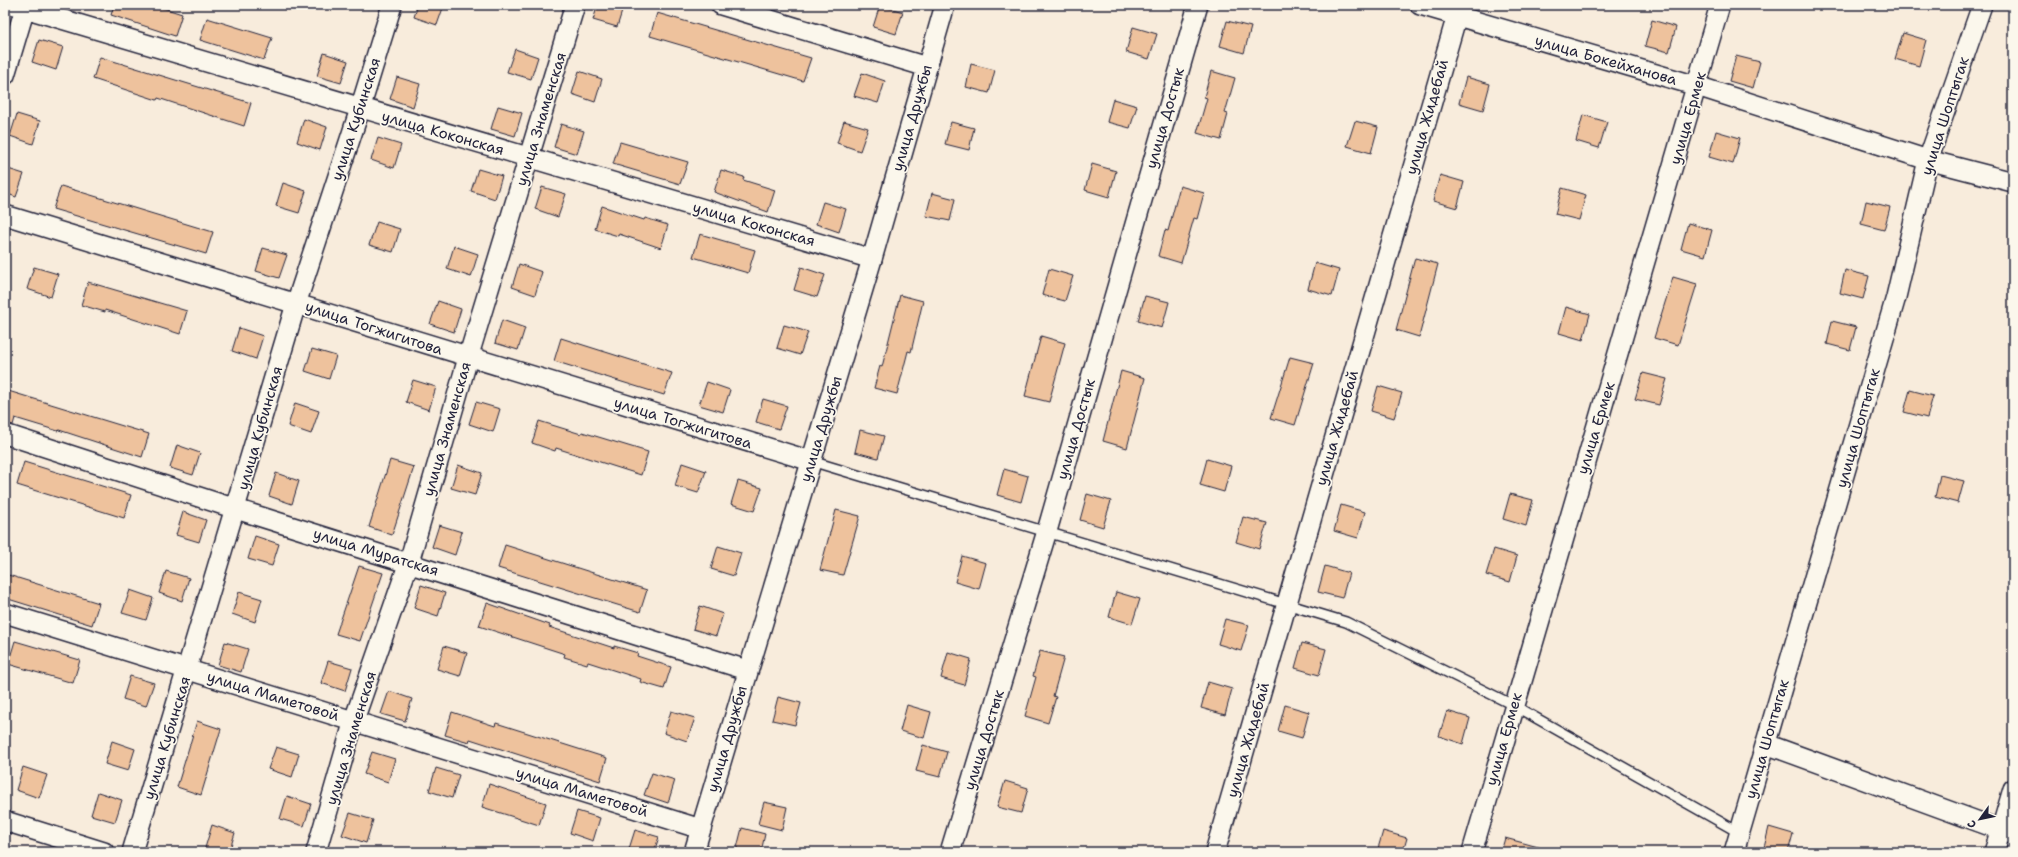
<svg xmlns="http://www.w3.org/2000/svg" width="2018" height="857" font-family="'Shantell Sans',sans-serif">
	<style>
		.building { fill: #eec29d; stroke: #22223b }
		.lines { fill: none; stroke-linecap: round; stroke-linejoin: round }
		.service-casing { stroke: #22223b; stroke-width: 12 }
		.minor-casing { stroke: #22223b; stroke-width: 22 }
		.service { stroke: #fbf7ec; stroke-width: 9 }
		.minor { stroke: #fbf7ec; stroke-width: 19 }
		.labels { text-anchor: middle; stroke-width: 3.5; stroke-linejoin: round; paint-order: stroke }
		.street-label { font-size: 15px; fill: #22223b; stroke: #fbf7ec }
	</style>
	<rect width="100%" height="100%" fill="#f8ecdc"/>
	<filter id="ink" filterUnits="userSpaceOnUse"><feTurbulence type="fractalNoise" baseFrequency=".025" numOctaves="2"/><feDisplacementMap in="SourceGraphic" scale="8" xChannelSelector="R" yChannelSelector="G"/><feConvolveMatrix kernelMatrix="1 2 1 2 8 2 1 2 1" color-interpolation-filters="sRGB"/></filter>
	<g filter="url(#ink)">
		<g class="building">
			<polygon points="114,5 154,5 182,14 175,36 111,15"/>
			<polygon points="418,5 444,5 437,25 414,17"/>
			<polygon points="598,5 624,5 617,27 593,20"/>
			<polygon points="880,5 903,12 896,34 873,27"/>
			<polygon points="657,13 811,58 803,81 650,36"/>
			<polygon points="207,18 272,38 264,60 200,40"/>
			<polygon points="1652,20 1676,27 1669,52 1645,46"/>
			<polygon points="1227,21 1251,27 1244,53 1220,46"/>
			<polygon points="1133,27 1157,34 1149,59 1126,52"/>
			<polygon points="1903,33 1926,40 1919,66 1895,59"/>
			<polygon points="39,40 63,47 56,70 32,62"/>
			<polygon points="515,49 538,57 531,79 507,72"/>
			<polygon points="324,53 348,61 341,83 317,76"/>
			<polygon points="1736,56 1760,62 1753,88 1729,81"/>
			<polygon points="100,57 251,103 244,126 158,98 157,100 93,79"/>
			<polygon points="971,64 995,70 989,93 966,87"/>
			<polygon points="579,71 602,79 595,102 572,94"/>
			<polygon points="1211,71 1235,78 1225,113 1228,114 1221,140 1197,133 1207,98 1204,97"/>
			<polygon points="862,73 885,81 878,103 854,96"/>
			<polygon points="397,77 420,84 413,107 390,99"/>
			<polygon points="1466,77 1490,84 1483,110 1459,103"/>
			<polygon points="1113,99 1137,106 1130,128 1107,122"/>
			<polygon points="498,106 522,113 515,136 491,129"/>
			<polygon points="17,114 40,121 33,144 10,136"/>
			<polygon points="1583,115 1607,122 1599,148 1576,141"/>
			<polygon points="304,119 327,127 320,150 297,142"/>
			<polygon points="844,121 868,128 860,151 837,143"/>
			<polygon points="1355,121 1378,127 1371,153 1347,146"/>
			<polygon points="951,122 974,128 969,150 945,144"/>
			<polygon points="561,124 584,131 577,154 554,147"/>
			<polygon points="1716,131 1740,138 1733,164 1709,157"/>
			<polygon points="378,138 401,145 394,168 371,160"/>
			<polygon points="620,142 688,162 680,184 613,164"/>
			<polygon points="1092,164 1116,171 1109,197 1085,190"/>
			<polygon points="5,168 24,174 16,197 5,193"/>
			<polygon points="478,169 502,176 495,199 471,191"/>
			<polygon points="721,170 744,177 743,180 775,190 768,212 714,192"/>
			<polygon points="1440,175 1464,182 1457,208 1433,201"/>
			<polygon points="283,183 306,191 299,213 276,206"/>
			<polygon points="61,186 213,232 206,254 53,209"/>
			<polygon points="1180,186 1204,193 1197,219 1194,218 1181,263 1158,256 1165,230 1168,231"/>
			<polygon points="542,187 566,194 558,217 535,209"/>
			<polygon points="1562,188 1586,195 1579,220 1555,214"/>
			<polygon points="932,193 955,199 950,221 926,216"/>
			<polygon points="1866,201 1890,207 1884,230 1861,224"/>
			<polygon points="823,202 846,209 839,232 816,224"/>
			<polygon points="602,206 644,220 645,218 668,225 661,248 619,234 618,236 595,229"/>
			<polygon points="377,222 400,229 393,252 369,245"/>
			<polygon points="1688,223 1712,230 1705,256 1681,249"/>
			<polygon points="700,234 755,250 748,273 693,257"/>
			<polygon points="454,246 478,254 471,277 447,269"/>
			<polygon points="263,248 287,255 279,278 256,271"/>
			<polygon points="1415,258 1438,264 1419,337 1396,330"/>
			<polygon points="1315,263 1339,270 1332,296 1308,289"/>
			<polygon points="519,264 542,272 535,295 512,287"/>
			<polygon points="34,267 58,274 51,297 27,289"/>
			<polygon points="801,267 825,275 817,297 794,290"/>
			<polygon points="1049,269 1073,276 1065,301 1042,295"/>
			<polygon points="1845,270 1869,276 1863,299 1840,293"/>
			<polygon points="1673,277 1697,284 1678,345 1654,338"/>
			<polygon points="88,282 187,311 180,334 105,310 105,312 81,305"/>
			<polygon points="900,295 923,301 911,352 908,351 897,394 874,388 880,366 882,367"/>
			<polygon points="1145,296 1169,302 1162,328 1138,321"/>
			<polygon points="438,301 461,309 454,332 430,324"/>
			<polygon points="1566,307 1590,314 1583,340 1559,333"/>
			<polygon points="502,320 525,328 518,350 495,343"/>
			<polygon points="1832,321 1856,327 1850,350 1827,344"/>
			<polygon points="784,325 808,332 800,355 777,348"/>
			<polygon points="239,328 263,336 256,359 232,351"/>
			<polygon points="1041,336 1065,343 1049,402 1025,396"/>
			<polygon points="561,338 672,373 664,395 554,361"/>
			<polygon points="312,349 336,356 329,379 305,371"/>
			<polygon points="1290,357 1314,363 1295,425 1271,418"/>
			<polygon points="1121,371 1145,378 1127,448 1103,441"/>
			<polygon points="1643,373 1667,379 1659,405 1635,399"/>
			<polygon points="413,380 436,387 429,410 406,402"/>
			<polygon points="707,382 730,390 723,412 699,405"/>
			<polygon points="1378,386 1402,393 1394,418 1371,411"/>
			<polygon points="5,390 149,434 142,457 59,430 58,431 15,418 13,425 5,423"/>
			<polygon points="1910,390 1933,396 1927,418 1904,412"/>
			<polygon points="763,399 787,406 779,429 756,422"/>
			<polygon points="476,402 500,409 493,432 469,424"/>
			<polygon points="295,403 319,411 311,434 288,426"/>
			<polygon points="539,421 581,434 582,432 648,452 641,475 556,448 555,451 532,443"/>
			<polygon points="860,430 884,436 878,458 855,452"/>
			<polygon points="177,445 200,453 193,475 170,468"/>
			<polygon points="1207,459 1231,466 1224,492 1200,485"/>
			<polygon points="390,460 414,467 392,535 369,527"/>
			<polygon points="24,462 131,495 124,518 17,485"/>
			<polygon points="682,463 706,471 698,493 675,486"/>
			<polygon points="458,465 482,473 475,495 451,488"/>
			<polygon points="1004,469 1028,476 1021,502 997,495"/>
			<polygon points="276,473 299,481 292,504 269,496"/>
			<polygon points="1940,475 1964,481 1958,503 1935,497"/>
			<polygon points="738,481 762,488 754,511 731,504"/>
			<polygon points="1087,494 1111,501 1103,527 1080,520"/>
			<polygon points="1510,494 1533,500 1526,526 1503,519"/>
			<polygon points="1341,505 1365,512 1358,538 1334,531"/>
			<polygon points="836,510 860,516 843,575 820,570"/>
			<polygon points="183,512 206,520 199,542 176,535"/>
			<polygon points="1243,517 1267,523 1259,549 1236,542"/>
			<polygon points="439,525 462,532 455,555 432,547"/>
			<polygon points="255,536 279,544 272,566 248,559"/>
			<polygon points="505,545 647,590 640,612 498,568"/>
			<polygon points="718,546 741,553 734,576 711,569"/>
			<polygon points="1494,549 1517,556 1510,582 1486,575"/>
			<polygon points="962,556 986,563 979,589 955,582"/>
			<polygon points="359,566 383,573 360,641 336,634"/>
			<polygon points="1325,566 1349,573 1342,598 1318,592"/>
			<polygon points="166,571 189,578 182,601 159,593"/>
			<polygon points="5,574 99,603 92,625 5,598"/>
			<polygon points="421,585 445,593 438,616 414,608"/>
			<polygon points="130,590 153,598 146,620 122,613"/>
			<polygon points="239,592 262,599 255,622 232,614"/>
			<polygon points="1116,592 1140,599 1132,624 1109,617"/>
			<polygon points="487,603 550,625 549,627 614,648 614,646 638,653 637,656 671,667 664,689 640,682 641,679 588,662 587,664 564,657 565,654 479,626"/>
			<polygon points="700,606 723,614 716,636 693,629"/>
			<polygon points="1225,619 1249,625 1241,651 1218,644"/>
			<polygon points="15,641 80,660 73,683 8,664"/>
			<polygon points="225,642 248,649 241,672 218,665"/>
			<polygon points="1302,643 1326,649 1319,675 1295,668"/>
			<polygon points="444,646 467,653 460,676 437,669"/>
			<polygon points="1040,651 1064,657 1053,696 1056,697 1048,723 1025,716 1036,677 1033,676"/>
			<polygon points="948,652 971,659 964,685 941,678"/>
			<polygon points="328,661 352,668 345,691 321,683"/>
			<polygon points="130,676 154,683 146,706 123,699"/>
			<polygon points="1208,682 1232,689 1225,715 1201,708"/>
			<polygon points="389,691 412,699 405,721 381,714"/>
			<polygon points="778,697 801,703 795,725 772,720"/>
			<polygon points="907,705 931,712 924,738 900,731"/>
			<polygon points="1285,705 1309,712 1302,738 1278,731"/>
			<polygon points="671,711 695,718 687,741 664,733"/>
			<polygon points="1447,711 1470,718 1463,744 1439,736"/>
			<polygon points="452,712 495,726 496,723 607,758 600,781 470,739 469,742 445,735"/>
			<polygon points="197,721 221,729 201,795 177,787"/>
			<polygon points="112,741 135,749 128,771 105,764"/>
			<polygon points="923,745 947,752 940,777 916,771"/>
			<polygon points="276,747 299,754 292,777 268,769"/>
			<polygon points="372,752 395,759 388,782 364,774"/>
			<polygon points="23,767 47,775 39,798 16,790"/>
			<polygon points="436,768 459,775 452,798 429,791"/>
			<polygon points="652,773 675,780 668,803 644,795"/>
			<polygon points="1005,781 1028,788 1021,813 997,807"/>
			<polygon points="489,784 546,803 539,825 482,807"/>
			<polygon points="98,792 122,800 115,822 91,815"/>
			<polygon points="287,796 311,804 304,826 280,819"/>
			<polygon points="764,802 787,807 782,830 758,824"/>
			<polygon points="577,811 600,818 593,841 570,833"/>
			<polygon points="350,813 373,820 366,843 342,835"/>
			<polygon points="212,825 235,833 229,852 218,852 205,848"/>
			<polygon points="1769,827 1793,834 1788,852 1763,852"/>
			<polygon points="742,828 765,834 761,852 736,852"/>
			<polygon points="635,830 659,837 654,852 628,852"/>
			<polygon points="1383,831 1407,838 1403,852 1377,852"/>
			<polygon points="1505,838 1542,848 1542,852 1501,852"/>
		</g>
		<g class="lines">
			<g class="service-casing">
				<polyline id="service" points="811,461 1346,622 1513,705 1740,833"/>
			</g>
			<g class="minor-casing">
				<g id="minor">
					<polyline points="14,5 872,259"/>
					<polyline points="721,5 927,67"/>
					<polyline points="1420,5 1697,86 1928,160 2013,182"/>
					<polyline points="5,75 26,5"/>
					<path d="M5,215C274,297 542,381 811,461"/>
					<polyline points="5,434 236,509 747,670"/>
					<polyline points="5,613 701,829"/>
					<polyline points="1766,744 2001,830 1994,852"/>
					<polyline points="5,821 104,852"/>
					<polyline points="2012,834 2001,830 2013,789"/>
					<polyline points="132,852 296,304 360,109 392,5"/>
					<polyline points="316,852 354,720 409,562 468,358 575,5"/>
					<polyline points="694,852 872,259 945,5"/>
					<polyline points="950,852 1047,531 1198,5"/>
					<polyline points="1215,852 1460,5"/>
					<polyline points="1472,852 1720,5"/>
					<polyline points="1734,852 1896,297 1928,160 1982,5"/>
				</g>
			</g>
			<use href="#service" class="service"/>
			<use href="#minor" class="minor"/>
		</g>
	</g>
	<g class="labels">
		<g class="street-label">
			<text transform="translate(1606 60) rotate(16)" y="5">улица Бокейханова</text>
			<text transform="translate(1945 116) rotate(-72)" y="5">улица Шоптыгак</text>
			<text transform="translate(1427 117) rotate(-74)" y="5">улица Жидебай</text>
			<text transform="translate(912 118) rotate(-74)" y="5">улица Дружбы</text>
			<text transform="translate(1165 118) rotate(-74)" y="5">улица Достык</text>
			<text transform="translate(1688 118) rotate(-74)" y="5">улица Ермек</text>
			<text transform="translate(356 119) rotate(-72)" y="5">улица Кубинская</text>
			<text transform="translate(541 119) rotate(-73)" y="5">улица Знаменская</text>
			<text transform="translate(443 133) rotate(16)" y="5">улица Коконская</text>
			<text transform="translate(754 224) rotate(16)" y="5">улица Коконская</text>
			<text transform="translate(374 328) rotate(18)" y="5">улица Тогжигитова</text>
			<text transform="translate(683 423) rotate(17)" y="5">улица Тогжигитова</text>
			<text transform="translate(260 428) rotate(-74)" y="5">улица Кубинская</text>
			<text transform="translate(1337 428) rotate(-74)" y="5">улица Жидебай</text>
			<text transform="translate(1596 428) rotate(-73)" y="5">улица Ермек</text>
			<text transform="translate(1858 428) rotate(-74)" y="5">улица Шоптыгак</text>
			<text transform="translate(447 429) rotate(-74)" y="5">улица Знаменская</text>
			<text transform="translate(821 429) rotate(-73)" y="5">улица Дружбы</text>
			<text transform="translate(1076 429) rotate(-74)" y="5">улица Достык</text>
			<text transform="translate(376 552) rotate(17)" y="5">улица Муратская</text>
			<text transform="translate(273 696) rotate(17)" y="5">улица Маметовой</text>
			<text transform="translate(167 738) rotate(-73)" y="5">улица Кубинская</text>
			<text transform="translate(351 738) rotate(-73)" y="5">улица Знаменская</text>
			<text transform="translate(727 739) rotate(-74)" y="5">улица Дружбы</text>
			<text transform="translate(1504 739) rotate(-74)" y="5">улица Ермек</text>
			<text transform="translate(1767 739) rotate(-74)" y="5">улица Шоптыгак</text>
			<text transform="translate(984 740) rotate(-73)" y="5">улица Достык</text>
			<text transform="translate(1248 740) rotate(-74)" y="5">улица Жидебай</text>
			<text transform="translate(582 792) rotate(17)" y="5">улица Маметовой</text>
		</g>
	</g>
	<rect width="2018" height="857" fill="none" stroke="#fbf7ec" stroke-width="20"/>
	<rect x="10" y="10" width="1998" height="837" fill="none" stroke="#22223b" stroke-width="1.5" filter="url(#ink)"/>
	<g transform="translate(1980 819) rotate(237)" stroke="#fbf7ec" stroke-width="3" paint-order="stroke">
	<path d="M0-3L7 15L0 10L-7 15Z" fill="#22223b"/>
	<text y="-6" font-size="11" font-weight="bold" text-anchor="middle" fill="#22223b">С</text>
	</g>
</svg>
